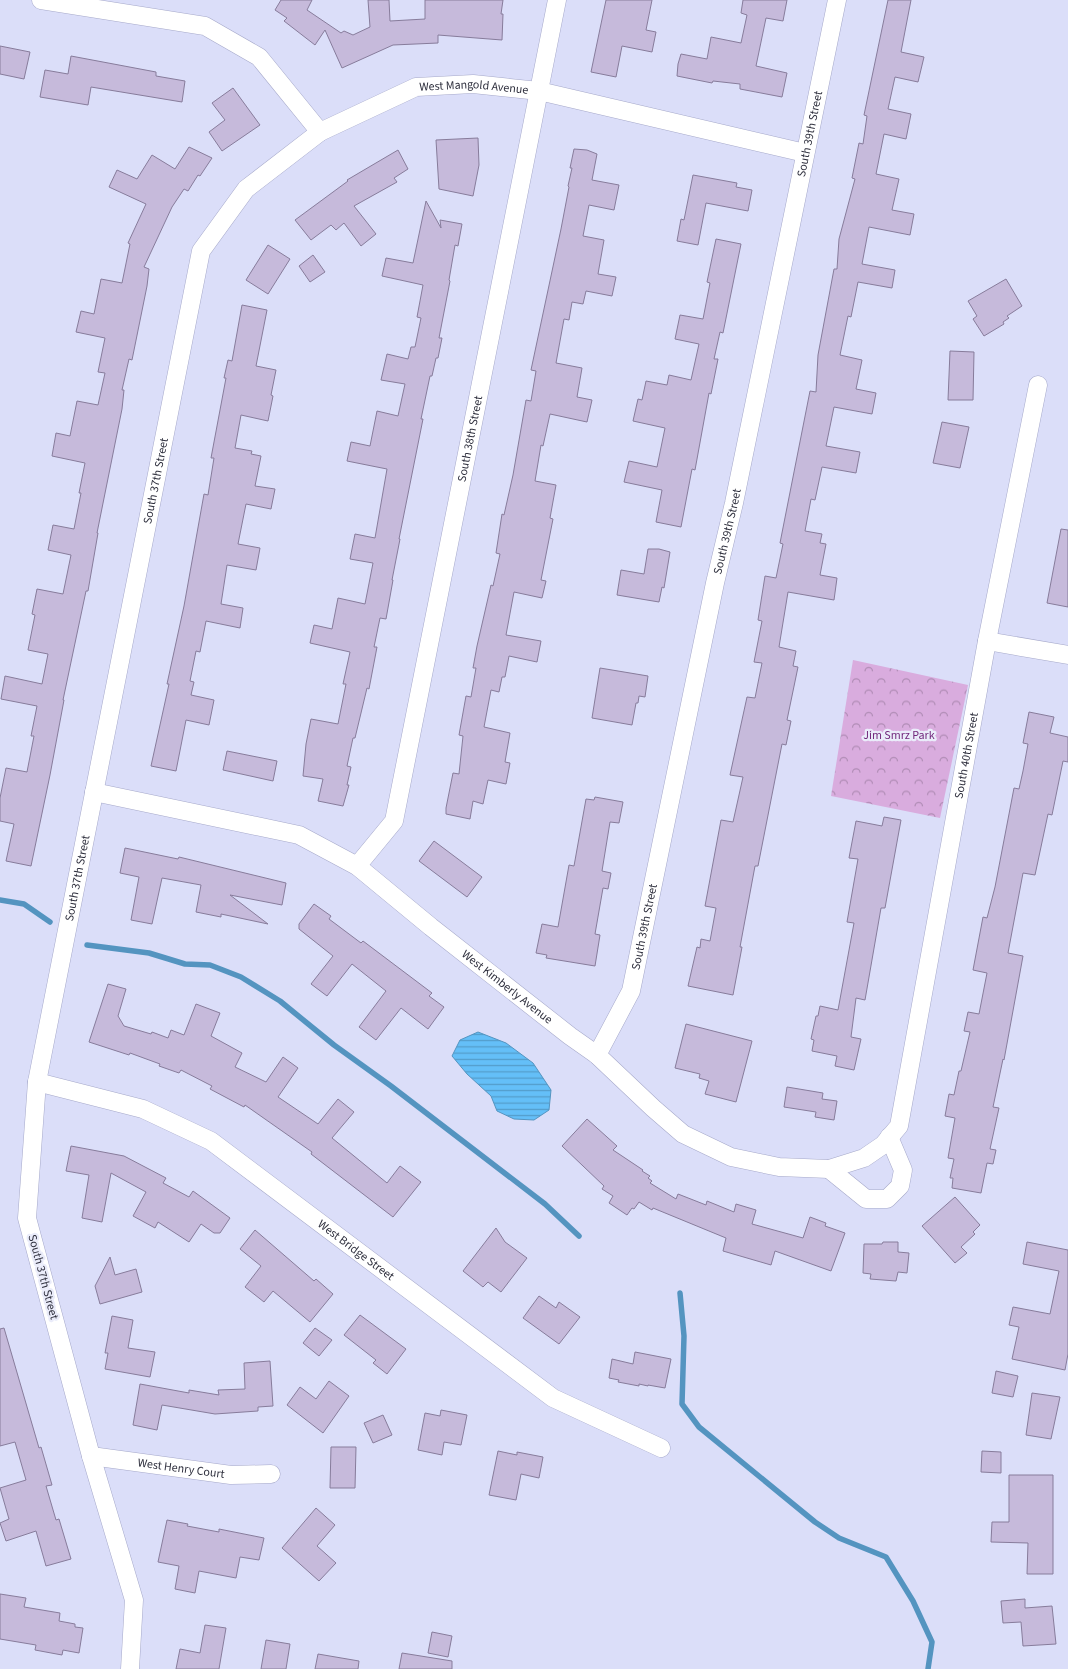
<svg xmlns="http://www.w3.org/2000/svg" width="1068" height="1669" font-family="'Source Sans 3',sans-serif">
	<defs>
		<pattern id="park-crowns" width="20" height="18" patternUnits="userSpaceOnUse" patternTransform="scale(1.25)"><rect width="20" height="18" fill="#d9acde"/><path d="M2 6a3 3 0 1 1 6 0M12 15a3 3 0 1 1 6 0" fill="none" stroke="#b08cb5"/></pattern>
		<pattern id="water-rules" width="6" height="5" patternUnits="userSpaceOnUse" patternTransform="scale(1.25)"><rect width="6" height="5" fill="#64bff8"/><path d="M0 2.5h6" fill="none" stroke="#539cca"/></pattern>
	</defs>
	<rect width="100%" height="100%" fill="#dbdef9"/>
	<path fill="url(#park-crowns)" d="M853,660l115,25 -28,133 -109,-22z"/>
	<path fill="url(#water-rules)" stroke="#5494c0" d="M478,1032l28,11 27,20 18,27 -2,20 -15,10 -20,-1 -17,-8 -6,-15 -24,-22 -15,-18 8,-16z"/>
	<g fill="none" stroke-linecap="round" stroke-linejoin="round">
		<path stroke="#5494c0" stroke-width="5.5" d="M0,900l24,4 26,18
			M87,945l62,8 36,11 25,1 31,12 39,24 54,44 57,41 154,118 34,32
			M680,1293l4,43 -2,68 17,23 116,95 24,16 47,19 27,44 19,41 -4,27"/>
	</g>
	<path fill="#c6badb" stroke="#877c9b" d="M281,0h31l-5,10 34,23 3,-2 9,4 17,-8 -2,-27h21l1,21 35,-2v-19h78l-2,14h2l-1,26 -64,-5v8l-45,2 -51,23 -17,-38 -10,15 -31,-24 3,-3 -12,-8z
		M606,0h46l-6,30 10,2 -4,20 -30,-6 -6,31 -25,-5z
		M743,0h44l-4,21 -17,-3 -10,48 31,7 -5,24 -42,-8v-5l-27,-3 -1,2 -35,-7 1,-12 3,-10 26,5 4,-22 30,6 6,-28 -6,-2z
		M888,0h23l-10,52 23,5 -6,25 -23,-5 -7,32 23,5 -5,25 -22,-5 -8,40 23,5 -7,31 22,4 -4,21 -41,-8 -7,37 33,6 -3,18 -34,-6 -7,35 -3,-1 -8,39 22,5 -6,29 20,4 -4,21 -38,-7 -8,39 34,6 -4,21 -34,-6 -7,33 -4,-1 -6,32 17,3 -2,9 6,1 -6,31 17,3 -3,22 -46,-8 -9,55 17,4 -3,15 5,1 -11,53 4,1 -5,24 -4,-1 -24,122h-3l-15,81h2l-9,48 -45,-9 9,-39 3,1 1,-9 9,2 6,-33 -11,-2 16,-86 12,2 10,-45 -13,-2 17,-78 8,1 7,-35 -8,-1 8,-41 -4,-1 7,-44 11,2 7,-34 -3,-1 30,-152 6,1 2,-37 16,-86h3l2,-30 16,-60 -3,-1 7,-35 4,1 4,-28 -3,-1z
		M0,46l30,6 -6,27 -24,-5z
		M71,56l85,16v4l29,5 -3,21 -91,-15 -3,18 -48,-8 5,-27 23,4z
		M233,88l27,37 -38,26 -13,-19 16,-12 -13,-17z
		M478,138l1,27 -6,31 -34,-7 -3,-49z
		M189,147l23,11 -12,18 -2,-1 -10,16 -4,-2 -12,18 -28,60 5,2 -2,17 -15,74 -3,-1 -7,31h2l-2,19 -25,124h1l-10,58h-2l-23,109h1l-14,75 -19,91 -25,-5 8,-37 -14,-3v-23l6,-30 21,4 7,-36h-3l6,-30 -36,-7 4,-23 37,8 6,-30 -20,-4 7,-35 -3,-1 5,-25 26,5 8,-39 -23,-5 5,-25 21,4 7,-36h-2l6,-30 -33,-7 4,-23 14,3 7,-35 21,4 7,-32 -7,-1 7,-34 -29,-6 5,-21 13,3 7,-35 21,4 8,-39 -2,-1 18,-39 -37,-17 8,-17 20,9 15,-24 23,14z
		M574,149l13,1 10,4 -5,26 27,5 -5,25 -25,-5 -6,31 21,4 -6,34 18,3 -4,19 -26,-5 -3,13 -11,-2 -3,18 -5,-1 -8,44 26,5 -5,29 15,3 -5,22 -37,-8 -7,32 -2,-1 -6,36 21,4 -6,33 3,1 -12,61 5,1 -4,17 -28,-6 -8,43 35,6 -4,21 -28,-6 -4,21h-3l-3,15 -8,-2 -7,37 26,6 -5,29 5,1 -4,21 -18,-4 -5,24 -10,-3 -3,18 -24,-5v-6l7,-35 6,1 4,-38 -4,-1 7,-39 5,1 5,-29h-3l4,-22 14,-61 2,1 7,-32 -4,-1 6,-39 2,1 9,-40 13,-75 5,1 5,-30 -5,-1 30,-141 8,-42 -1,-1 4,-18h-2z
		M398,150l10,19 -14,9 3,4 -43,24 22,28 -15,12 -17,-23 -8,7 -5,-5 -20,15 -16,-20 53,-39 -1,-1z
		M693,175l44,8 -1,4 16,3 -4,21 -42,-8 -8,42 -21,-4 4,-22 3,1z
		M426,201l15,27 -1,-8 22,4 -4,22 -3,-1 -6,35 1,1 -11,57h3l-4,20h-2l-4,18h-2l-9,43h2l-24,120h1l-8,41h1l-7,39 -6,-1 -6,29h3l-8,42 -2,-1 -12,50h-2l-6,28 4,1 -4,18h2l-6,21 -25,-5 5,-22 -20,-3 3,-32 5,-25 27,5 8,-40h-3l7,-32 -40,-9 4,-18 18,4 6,-31 27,6 8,-41 -23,-4 5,-25 20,4 12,-69 -40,-8 4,-19 19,4 7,-35 21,5 7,-32 -24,-4 6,-26 21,5 3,-12h4l6,-29 -4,-1 6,-32 -41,-9 4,-18 27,5z
		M716,239l25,5 -18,89 -3,-1 -6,27h4l-7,35 -2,-1 -14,77 -3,-1 -11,58 -25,-5 6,-32 -38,-8 5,-21 28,6 8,-39 -32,-7 5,-22 4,1 4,-19 21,4 2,-10 22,5 8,-36 -24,-5 5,-24 23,4 7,-36 -3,-1z
		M268,245l22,14 -22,35 -22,-14z
		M313,255l12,17 -15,10 -11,-16z
		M1006,279l16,27 -15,10 2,2 -6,4 1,2 -20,12 -11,-17 4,-3 -9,-15z
		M242,305l25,5 -11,56 20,4 -5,25 2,1 -5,25 -27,-6 -6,33 17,3 -1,3 10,2 -6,30 20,3 -4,20 -25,-5 -8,40 22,4 -4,22 -29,-5 -6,39 22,4 -3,20 -34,-7 -6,31 -4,-1 -6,30 4,1 -3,13 23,5 -5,25 -23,-5 -10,51 -25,-5 18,-82h-2l17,-78 20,-112 4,1 6,-37h-3l15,-80h-2l4,-18 4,1z
		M950,351l24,1 -1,48h-25z
		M942,422l27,5 -9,41 -27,-5z
		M1061,529l7,1v77l-21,-4z
		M648,549h11l11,3 -6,36 -2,-1 -3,15 -42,-7 4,-25 23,4z
		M600,668l48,8 -3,21 -6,-1 -1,7h-2l-4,22 -40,-7z
		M1029,712l25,5 -4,16 18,4v25l-5,-1 -11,54 -4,-1 -13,61 -12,-2 -15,80 15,3 -19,104 -1,-1 -10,48 6,1 -9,41 6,1 -3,14 -6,-1 -6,30 -29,-5 1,-10h-3l4,-19 -6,-1 7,-40 -10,-2 4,-22 5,1 5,-24h2l9,-39 -6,-1 4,-19 11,2 8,-41 -14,-3 10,-53 4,1 8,-31 19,-99 5,1 4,-18 5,-27 -5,-1z
		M227,751l50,10 -4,20 -50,-11z
		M595,797l28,5 -4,21 -9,-1 -8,49 9,2 -3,16 -5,-1 -8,46 5,1 -5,31 -49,-8 1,-3 -11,-2 6,-29 16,3 11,-62 5,1 12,-67 8,1z
		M884,817l17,3 -16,88h-4l-16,92 -9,-2 -5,39 10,2 -7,31 -19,-4 2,-10 -25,-5 2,-11 -3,-1 5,-23h2l2,-10 18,4 16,-87 -7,-1 11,-63 -9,-1 7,-37 26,5z
		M434,841l48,36 -15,20 -48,-36z
		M125,848l53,11 1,-2 107,26 -4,22 -52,-10 38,29 -47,-10v3l-25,-5 5,-27 -39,-7 -10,46 -21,-4 8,-43 -19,-4z
		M314,904l17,12 -2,3 32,24 2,-2 69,52 -3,3 15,11 -16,22 -27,-21 -25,32 -17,-13 27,-36 -34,-27 -25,32 -16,-12 22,-28 -34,-27v-5z
		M108,984l18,5 -8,27 6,10 27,8 1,-2 16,6 3,-8 13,5 12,-31 24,9 -9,23 31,17 -7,14 31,15 17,-25 15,11 -20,29 40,27 20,-25 16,13 -22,26 55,45 13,-17 21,16 -28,35 -82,-63 1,-2 -67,-47 -1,2 -34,-18 2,-3 -31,-16 -2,3 -20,-7 1,-2 -30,-11 -1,2 -40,-13z
		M686,1024l66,17 -16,61 -31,-8 4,-13 -10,-3 1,-4 -25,-6z
		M787,1087l36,6 -1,6 15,2 -3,19 -19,-3 1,-5 -32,-5z
		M587,1119l30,27 -4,4 30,20 -1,1 8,5 -2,2 4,3 -2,2 26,16 2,-5 28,11 1,-4 27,11 2,-8 20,6 -4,14 51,14 7,-21 16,6 -1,3 20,7 -14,38 -56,-20 -4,14 -48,-14 3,-13 -73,-30 -1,2 -13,-8 -5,7 -2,-1 -5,7 -18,-12 4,-7 -11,-7 2,-3 -42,-40z
		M71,1146l53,10 42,22 -3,5 26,14 4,-6 37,27 -10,15h-6l-13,-9 -12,18 -31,-20 -3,6 -22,-12 13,-24 -35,-19 -9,49 -20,-4 7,-43 -23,-4z
		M955,1197l25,28 -7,7 2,2 -14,13 6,6 -12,10 -33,-37z
		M496,1228l9,14 22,16 -26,34 -13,-10 -5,5 -20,-16z
		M255,1230l59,51 2,-2 17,15 -23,28 -37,-31 -9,11 -19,-15 16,-21 -21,-17z
		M883,1242h15v10l11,1 -2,20 -9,-1 -2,9 -26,-2 1,-5 -8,-1 1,-29h18z
		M1027,1242l41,8v104l-3,16 -53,-11 7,-32 -10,-2 4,-18 37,7 9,-43 -36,-7z
		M110,1257l5,18 21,-6 6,23 -42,12 -5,-18z
		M539,1296l17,12 3,-6 21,15 -21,27 -36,-26z
		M360,1315l46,34 -19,25 -14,-11 3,-3 -32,-25z
		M112,1316l21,4 -5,28 27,4 -5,25 -45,-8 3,-16h-3z
		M4,1328l35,120 2,-1 11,38 -6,1 10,34 3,-1 12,40 -25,7 -10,-35 -30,10 -6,-18 9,-4 -9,-31 26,-8 -11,-38 -15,4v-117z
		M315,1328l17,12 -13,16 -16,-13z
		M635,1352l36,7 -6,29 -17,-3v1l-9,-2v2l-21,-4 1,-2 -10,-2 3,-19 21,5z
		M270,1361l3,45 -15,1v4l-43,3 -53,-9 -5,25 -24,-5 7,-41 49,9v-3l30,5 -1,-5 27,-1 -1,-26z
		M996,1371l22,5 -5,21 -21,-4z
		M329,1381l20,15 -26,37 -36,-28 13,-18 16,12z
		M1032,1393l28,4 -9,42 -25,-4z
		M441,1410l26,5 -6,30 -17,-3 -2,13 -24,-5 7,-37 15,3z
		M383,1415l9,20 -19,8 -9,-20z
		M331,1447h25l-1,41h-25z
		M498,1451l19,4v-3l26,5 -4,21 -18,-4 -5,26 -27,-5z
		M982,1451l19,1v21l-20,-1z
		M1009,1475h44v99h-26l1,-31 -37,-1 1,-20h17z
		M316,1508l19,17 -18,21 19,17 -17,18 -37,-33z
		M167,1520l21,4 -1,2 32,6v-3l45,9 -5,22 -19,-3 -4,21 -37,-7 -4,22 -20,-4 4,-23 -21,-4z
		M0,1594l26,4 -2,9 36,6 -1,8 16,3v3l8,1 -4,25 -16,-3 -1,5 -27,-5 1,-5 -36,-6z
		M1025,1599v9l27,-2 4,38 -33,2 -2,-24 -18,1 -2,-22z
		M205,1625l21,3 -7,41h-43l4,-20 20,4z
		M432,1632l20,4 -4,21 -20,-4z
		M266,1640l24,4 -4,25h-25z
		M402,1653l50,8v8h-53z
		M318,1654l41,7 -1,8h-43z"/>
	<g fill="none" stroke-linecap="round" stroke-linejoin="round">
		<defs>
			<g id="street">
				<path id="s1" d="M41,0l164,26 54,31 61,75 96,-45 57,-3 66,7 266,62"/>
				<path d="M987,641l81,14"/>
				<path id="s2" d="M94,792l205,43 58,31 74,61 139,109 27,19 56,53 30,26 48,23 48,10 50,2 35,-11 19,-13 16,-19 88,-485 51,-256"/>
				<path id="s3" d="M357,866l37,-45 163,-821"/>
				<path id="s4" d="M597,1055l34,-64 84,-408 19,-80 103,-503"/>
				<path id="s5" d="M37,1082l106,27 68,32 342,257 108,50"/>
				<path d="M829,1169l37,30h21l13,-13 3,-16 -14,-33"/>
				<path id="s6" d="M91,1456l140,19 40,-1"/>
				<path id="s7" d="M130,1669l4,-69 -43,-144 -64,-238 10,-136 164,-831 45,-62 74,-57"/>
			</g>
		</defs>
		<use href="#street" stroke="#a6a9ca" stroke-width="19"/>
		<use href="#street" stroke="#fff" stroke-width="18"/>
	</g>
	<g text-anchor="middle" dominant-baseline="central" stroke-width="4.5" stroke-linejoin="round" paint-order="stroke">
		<g font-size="12" fill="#2f303e" stroke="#eaecfa">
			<text stroke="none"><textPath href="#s1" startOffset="489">West Mangold Avenue</textPath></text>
			<text stroke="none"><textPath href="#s4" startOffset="948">South 39th Street</textPath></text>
			<text stroke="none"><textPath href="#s3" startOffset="448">South 38th Street</textPath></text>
			<text stroke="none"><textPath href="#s7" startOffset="1215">South 37th Street</textPath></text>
			<text stroke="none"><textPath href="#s4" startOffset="542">South 39th Street</textPath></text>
			<text stroke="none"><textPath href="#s2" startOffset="1311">South 40th Street</textPath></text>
			<text stroke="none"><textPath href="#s7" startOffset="810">South 37th Street</textPath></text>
			<text stroke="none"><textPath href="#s4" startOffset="138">South 39th Street</textPath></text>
			<text stroke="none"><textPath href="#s2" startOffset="468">West Kimberly Avenue</textPath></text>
			<text stroke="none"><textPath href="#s5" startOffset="366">West Bridge Street</textPath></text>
			<text transform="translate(43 1277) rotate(75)">South 37th Street</text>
			<text stroke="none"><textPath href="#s6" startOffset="91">West Henry Court</textPath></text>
		</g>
		<g font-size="12" fill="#72287c" stroke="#eaecfa">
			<text x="899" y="735">Jim Smrz Park</text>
		</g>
	</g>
</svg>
